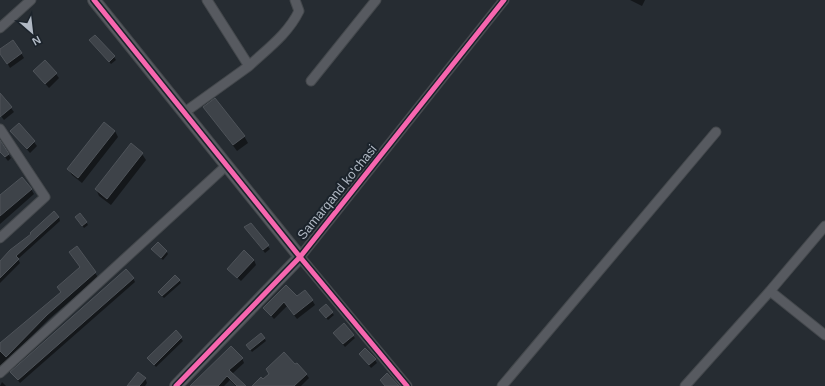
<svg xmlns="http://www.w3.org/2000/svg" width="825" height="386" font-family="Arial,sans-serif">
	<rect width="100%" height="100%" fill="#262c32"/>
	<path fill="#0007" d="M630,0h15l-3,6z
		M95,37l19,20 2,3 -5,4 -19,-21z
		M0,50l21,3 3,5 -14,10z
		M34,71l22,3 3,4 -10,10z
		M0,94l14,18 -10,8 -4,-5z
		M204,107l40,29 4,7 -11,8z
		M115,131l3,6 -36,46 -10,-8 -4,-6z
		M14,135l20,7 3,4 -7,7z
		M0,142l11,16 -3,3 -8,-10z
		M131,145l11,9 4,6 -35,45 -12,-9 -3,-7z
		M31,189l3,5 -34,30v-27z
		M59,217l1,4 -42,38 2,4 -20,20v-21z
		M78,220l8,2 2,3 -4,3z
		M250,224l20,25 -5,4 -18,-23z
		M152,249l14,2 2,3 -5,6z
		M254,260l2,5 -15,16 -13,-12z
		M95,273l3,4 -49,42 -49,49v-23l62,-52 -4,-6z
		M133,278l2,4 -115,101 -6,-7 -2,-4z
		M179,280l2,3 -17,15 -3,-3z
		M297,298l15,2 3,5 -18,14 -10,-13 -13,13 -10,-11z
		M322,313h10l2,2 -6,5z
		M176,332l7,9 -27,26 -8,-9z
		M261,334l5,7 -14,11 -3,-4z
		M336,336h17l2,2 -10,9z
		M360,354l15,6 2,3 -6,5z
		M242,358l2,5 -12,11 12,12h-8l-6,-6 -6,6h-32z
		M295,366l11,8 3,4 -8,8h-47l16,-11z
		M145,378l2,5 -2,3h-17z
		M2,382l4,4h-6z"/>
	<path fill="#3e4349" stroke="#4e5359" d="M95,35l20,21 -6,6 -20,-22z
		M13,40l9,13 -15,11 -7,-10v-5z
		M45,60l12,13 -12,11 -12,-13z
		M0,93l12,14 -12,10z
		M215,98l30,38 -12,9 -30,-38z
		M104,122l11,9 -37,47 -11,-9z
		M19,123l16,18 -8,8 -17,-18z
		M0,140l9,14 -4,3 -5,-5z
		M131,143l12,10 -36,46 -12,-10z
		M22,177l10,12 -32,27v-21z
		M54,211l5,6 -43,39 3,3 -19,19v-17l10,-11 21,-16 -1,-1z
		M80,213l7,9 -5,4 -7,-9z
		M251,223l18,22 -6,5 -19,-23z
		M158,242l9,9 -6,7 -10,-9z
		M77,246l19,26 -49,43 -41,42 -6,-6v-8l61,-51 -4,-5 23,-20 -11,-15z
		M244,250l10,10 -17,18 -10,-9z
		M126,269l8,9 -116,102 -8,-8z
		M175,275l5,5 -18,16 -4,-4z
		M286,285l11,11 8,-6 8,10 -19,15 -10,-13 -13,14 -8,-8z
		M326,304l7,8 -7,6 -7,-8z
		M344,323l10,12 -11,9 -10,-11z
		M176,330l6,7 -28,28 -7,-7z
		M261,333l4,5 -15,12 -4,-5z
		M231,346l12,12 -14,12 17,16h-9l-10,-10 -9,10h-28z
		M365,348l11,11 -7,6 -10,-11z
		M284,352l11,12 2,-1 10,11 -13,12h-42l9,-9 2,2 6,-5 -3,-5z
		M138,372l8,6 -7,8h-12z
		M387,373l12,13h-14l-5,-6z"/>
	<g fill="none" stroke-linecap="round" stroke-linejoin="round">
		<defs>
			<path id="minor" d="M207,0l42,66c18,-17 39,-32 50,-55l-4,-11
				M0,28l31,-28
				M311,81l65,-81
				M185,112l64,-46
				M0,129l45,68 -45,41
				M770,291l55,44
				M0,373l226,-207
				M407,386l-107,-129 204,-257
				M502,386l214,-254
				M685,386l85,-95 55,-65"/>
			<path id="tertiary" d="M94,0l206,257 -124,129"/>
		</defs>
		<use href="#minor" stroke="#44484c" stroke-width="11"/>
		<use href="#tertiary" stroke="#44484c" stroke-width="14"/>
		<use href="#minor" stroke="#575a60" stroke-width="9"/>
		<use href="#tertiary" stroke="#575a60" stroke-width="12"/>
		<defs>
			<path id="cycleway" d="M94,0l206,257 107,129
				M176,386l124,-129 204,-257"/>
		</defs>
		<use href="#cycleway" stroke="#1b232b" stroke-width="8"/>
		<use href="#cycleway" stroke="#f766af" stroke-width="5"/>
	</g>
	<g text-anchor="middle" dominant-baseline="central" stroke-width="4" stroke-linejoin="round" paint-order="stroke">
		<g font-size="13" fill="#b0b8c3" stroke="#1b232b">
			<text transform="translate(337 192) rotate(-51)">Samarqand ko'chasi</text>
		</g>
	</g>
	<g transform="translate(32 32) rotate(152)" stroke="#1b232b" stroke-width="3" paint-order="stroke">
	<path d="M0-3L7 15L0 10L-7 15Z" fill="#b0b8c3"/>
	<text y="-6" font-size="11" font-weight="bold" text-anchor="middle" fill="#b0b8c3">N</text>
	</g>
</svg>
